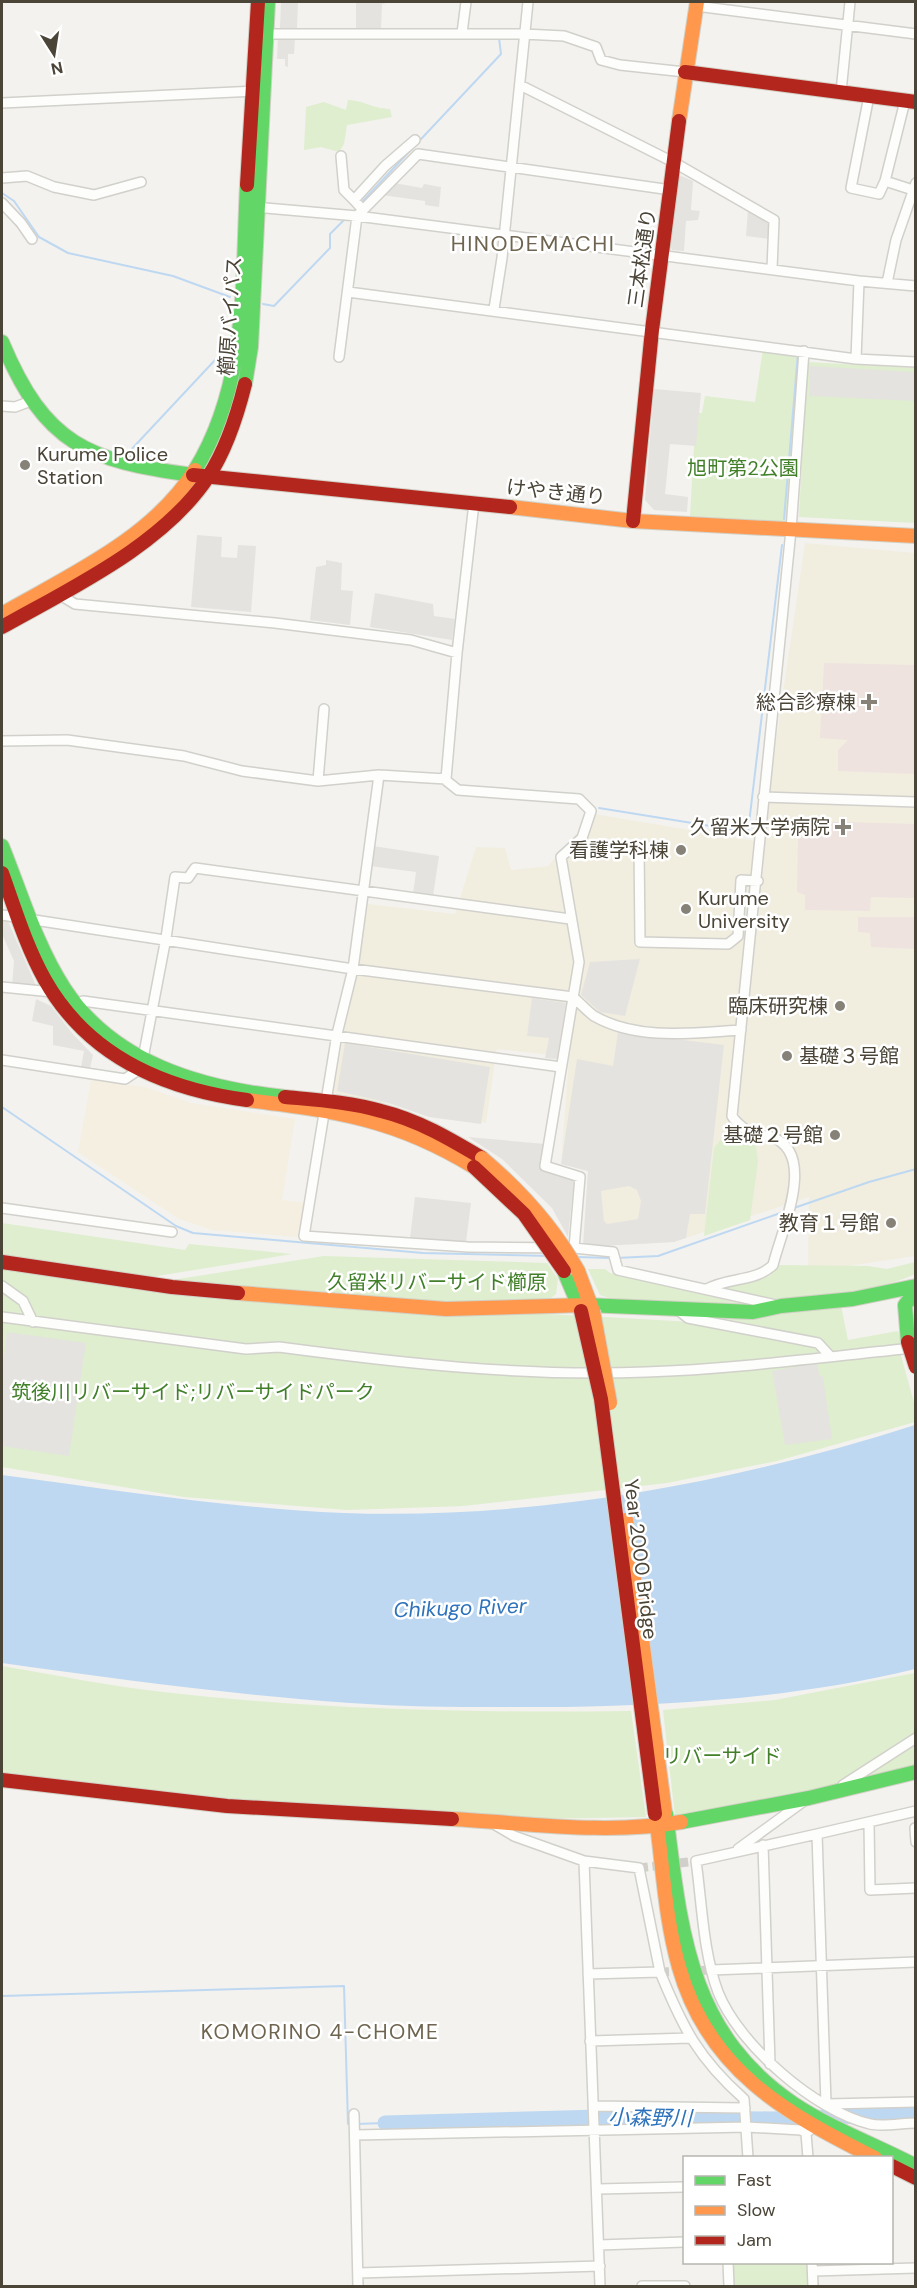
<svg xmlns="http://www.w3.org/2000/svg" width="917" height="2288" font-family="'DM Sans','Noto Sans JP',sans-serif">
	<rect width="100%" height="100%" fill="#f3f2ee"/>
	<path fill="#f5efe1" d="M91,1080l54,7 46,16 104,16 -13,81 23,3 -8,34 -85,-7 -33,-11 -101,-67z"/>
	<path fill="#f1eee0" d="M805,543l110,10v703l-107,16 1,-75 -135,45 -91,5 5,-76 -27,-7 8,-107 -72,-8 -11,74 -153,-30 35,-189 87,10 21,-67 29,1 6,22 37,-4 46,-52 167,28z"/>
	<path fill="#eee3df" d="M824,663l91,2v109l-77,-3v-21l10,-10 -28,-2z
		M807,821l108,3v74l-44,-1 -1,14 -65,-1v-15l-8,-3 1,-54 8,-1z
		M858,917h57v32l-44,-2 -1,-14 -12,-1z"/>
	<path fill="#deeece" d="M348,100c18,1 22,8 42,9l2,8 -45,8 -3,19 -5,8 -18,-5 -17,3 2,-43 18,-5 22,8z
		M763,349l38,5 -15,169 -96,-7 6,-103h6l3,-17 50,6z
		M807,362l108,6v155l-116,-6z
		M721,1139l30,2 5,5 2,16 -8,58 -46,16 10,-88z
		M2,1223l183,27 4,-6 103,10 -147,24 172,23 376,21 122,23 9,9 76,-2 15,54v16l-138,39 -110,22 -204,23 -116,4 -163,-13 -182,-30z
		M324,1256l223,7 11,16 -2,15 -11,9 -100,1 -137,-7 -142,-16z
		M915,1262v12c-13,7 -26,7 -38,17l-93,12 -62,-15 48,-12 8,-11 90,1 19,3z
		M588,1269h17l5,4 142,33 -128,-3 -24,-8z
		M841,1306l7,34 50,-9 4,14 -67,8 -14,-14 -104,-22z
		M2,1666c53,9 107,20 161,26 156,18 312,21 468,19l15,106 -121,2 -255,-12 -268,-31z
		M915,1673v95l-90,23 -150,25 -12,-106 112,-10z
		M728,2263h84l1,23h-84z"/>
	<path fill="#e5e3df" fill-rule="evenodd" d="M281,2h17l-1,26h-17z
		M356,2h35l-9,2 -1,25 -25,-1z
		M278,37l17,1 -1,16h-6v13l-3,-1v-7h-8z
		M679,175l14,6 -2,29 9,1 -2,9 -12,1 -2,30 -12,-1 -2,-6z
		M394,183l28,5 2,-4 17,3 -2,20 -14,-2v-4l-43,-6z
		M748,210l22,15 -1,14 -23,-3z
		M810,366l105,6v29l-106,-5z
		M654,389l47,4 -5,53 -26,-2 -5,50 23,3 -1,15 -33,-2 -9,-10z
		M197,535l25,2 -1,20 16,1 1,-13 18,1 -5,66 -60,-5z
		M326,560l16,3 -1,27 12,1 -3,34 -40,-5 6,-53 10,-2z
		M375,593l58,11 1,12 21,3 -3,21 -82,-13z
		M373,846l66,10 -6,40 -20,-2 3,-22 -46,-6z
		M2,920l6,1 29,67 -25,-2 2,-25 -12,-27z
		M640,959l-15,57 -25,-4 -19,-17 9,-33z
		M532,998l34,5 -9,56 -12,-1 4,-20 -22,-2z
		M36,999l15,7 21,27 21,22 -3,13 -9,-1 3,-16 -31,-6v-19l-21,-5z
		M618,1032l106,13 -19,169h-15l-4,24 -12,4 -91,5 5,-76 -27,-7 16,-105 36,7zM629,1186l8,4 4,11 -3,18 -31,5 -3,-3 -3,-30z
		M345,1043l145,24 -9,57 -52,-7 -40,-14 -52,-12z
		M468,1137l77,7 -1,26 30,10 -6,57 -16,-29 -50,-49z
		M415,1197l56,6 -5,39 -56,-4z
		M7,1332l79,11 -17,113 -67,-10v-74z
		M817,1363l3,14 3,-1 9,63 -47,6 -13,-74z"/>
	<path fill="#bed8f2" d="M915,1425v244c-115,28 -234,36 -352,38 -71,0 -142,1 -213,-4 -117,-8 -232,-24 -348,-40v-188c113,15 227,33 342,38 192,7 389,-30 571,-88z"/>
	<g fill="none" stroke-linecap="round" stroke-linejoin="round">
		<path stroke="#bed8f2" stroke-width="2" d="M2,193l12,8 25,36 29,16 105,23 57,21
			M360,204l141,-150 -2,-16
			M263,304l11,2 56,-58v-14l15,-15
			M128,453l88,-94
			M784,519l14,-166
			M599,808l149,24 34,-287
			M2,1107l174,119 17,7 230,20 127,3
			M794,1208l75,-26 47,-13
			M577,1257l33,1
			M616,1258l42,-2 128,-45
			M2,1996l342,-10 4,138h3
			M356,2124l29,-1"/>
		<path stroke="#bed8f2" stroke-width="15" d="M385,2123l215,-6 173,2 143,-5"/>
		<path stroke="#d1cfca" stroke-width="9" stroke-dasharray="9 4.5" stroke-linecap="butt" d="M639,1868l57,-7
			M660,1972l51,-2"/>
		<defs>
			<path id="street" d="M696,6l220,28
				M462,33l4,-31
				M263,34h261l40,2 32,11 5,13 19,5 65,7
				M520,85l155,78 99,57 -2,49
				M841,92l9,-90
				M869,96l-18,92 28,6 6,-13
				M905,101l-20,80 28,9
				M2,103l255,-12
				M341,156l3,34 10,10
				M2,178l25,-2 27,11 40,8 47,-13
				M2,203l19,20 11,16
				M254,207l103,9 502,65 57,5
				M363,210l-9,-10 31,-34 30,-26
				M887,283l9,-43 20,-57
				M348,292l508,67 60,3
				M494,309l8,-51 26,-256
				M339,357l18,-141 61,-62 253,36
				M856,359l3,-78
				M2,406l13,1 16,-6
				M55,592l20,12 200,19 136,17 46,13
				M2,741l65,-1 117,16 58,15 76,10 61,-6 67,4 11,-126 17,-150
				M379,775l-26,194 -16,65 -33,202 164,11 106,1 6,-71 -35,-11 34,-204 -18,-105 21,-19 9,-27 -12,-12 -121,-9 -15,-12
				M318,781l6,-72
				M763,797l153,5
				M639,845l1,97 88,2 10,-8 3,-56 17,1
				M2,915l351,54 220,28c7,6 14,14 21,19 44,25 99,17 147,14
				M2,987l50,5
				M76,1004l7,-3 478,66
				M2,1060l123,19 12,-8 7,-18 22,-115 9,-61 13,1 7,-10 375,51
				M2,1208l170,24
				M574,1248l39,4 5,18 158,35
				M2,1286l21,15 10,21
				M707,1289c21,-12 49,-7 66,-24 8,-34 45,-111 -1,-128 -4,-2 -10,0 -14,-1 -8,-2 -22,-13 -26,-20l59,-586 13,-179
				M678,1310l10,8 130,25 12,13
				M2,1317l244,32 33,-2c121,16 245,30 367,25 89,-3 178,-15 267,-24
				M843,1785l73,-47
				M492,1823l22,13 70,25 16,425
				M869,1823l1,67 46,-2
				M915,1828l1,14
				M817,1834l-121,27c6,43 7,91 22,131 21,53 97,119 152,132 13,3 32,-1 46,-1
				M763,1845l7,219
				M738,1849l66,-48
				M584,1861l55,7 21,104 -72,2
				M711,1970l205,-8
				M660,1972c23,56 38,86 84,127l4,59
				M590,2041l100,-3
				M826,2104l-9,-270 99,-23
				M828,2104l88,-2
				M593,2106l152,2
				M354,2114l4,172
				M355,2135l392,-8 54,3 5,3
				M808,2158l-2,-25 3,-2
				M598,2189l86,-2
				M599,2245l85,-3
				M728,2262l1,24
				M812,2262l1,24
				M813,2271l103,-3
				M358,2273l242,-7
				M642,2286h43"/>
			<path id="fast" d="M2,342c43,103 86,119 191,133
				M245,384l6,-37 17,-345
				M195,470c53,-86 47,-187 52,-285
				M2,846c19,47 34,99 62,142 49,75 136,100 221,109
				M564,1271l17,40
				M586,1305l167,7 28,-6 72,-7 63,-13
				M908,1342l-3,-37 11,-14
				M666,1814c15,117 22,218 128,290 38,25 82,41 122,62
				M681,1822l128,-24 107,-26"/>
			<path id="slow" d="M679,121l18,-119
				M510,507l123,14 283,15
				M2,614c66,-38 151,-76 193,-144
				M247,1100c89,11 149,19 227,67
				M578,1271l15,40
				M238,1293l208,16 140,-4
				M656,1817c7,50 9,101 23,150 29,103 106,146 196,191
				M452,1819c75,4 155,16 229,3"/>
			<path id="jam" d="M685,72l231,30
				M247,185l11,-183
				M193,475l317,32
				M633,521l19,-191 27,-209
				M2,627c69,-39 161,-82 206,-150 18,-27 29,-61 37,-93
				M2,873c13,36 24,73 43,107 43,76 119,109 202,120
				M285,1097c32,3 65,5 96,14 37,9 69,28 101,47
				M2,1262l170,25 66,6
				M2,1780l225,26 225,13
				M892,2166l24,12"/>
		</defs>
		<use href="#street" stroke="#d1d0cb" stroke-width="12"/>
		<use href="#fast" stroke="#d2d0c5" stroke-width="16"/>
		<use href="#slow" stroke="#d2d0c5" stroke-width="16"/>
		<use href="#jam" stroke="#d2d0c5" stroke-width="16"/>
		<use href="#street" stroke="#fdfdfc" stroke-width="9"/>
		<use href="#fast" stroke="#63d668" stroke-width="14"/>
		<use href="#slow" stroke="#ff974d" stroke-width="14"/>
		<use href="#jam" stroke="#b3261e" stroke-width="14"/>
		<defs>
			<path id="slow-bridge" d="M482,1158c39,33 71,68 96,113
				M593,1311l17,92
				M626,1520l39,292"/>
			<path id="jam-bridge" d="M474,1167l50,47 40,57
				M581,1311l20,88 54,415
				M908,1342l8,25"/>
		</defs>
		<use href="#slow-bridge" stroke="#d2d0c5" stroke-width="16" stroke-linecap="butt"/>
		<use href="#jam-bridge" stroke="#d2d0c5" stroke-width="16" stroke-linecap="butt"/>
		<use href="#slow-bridge" stroke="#ff974d" stroke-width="14"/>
		<use href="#jam-bridge" stroke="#b3261e" stroke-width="14"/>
	</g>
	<g fill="#868278" stroke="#fff" stroke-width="2">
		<circle cx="25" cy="465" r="6"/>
		<path d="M866 693h6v6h6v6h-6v6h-6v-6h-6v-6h6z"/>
		<path d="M840 818h6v6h6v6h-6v6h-6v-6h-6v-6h6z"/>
		<circle cx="681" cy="850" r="6"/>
		<circle cx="686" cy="909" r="6"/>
		<circle cx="840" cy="1006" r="6"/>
		<circle cx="787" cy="1056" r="6"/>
		<circle cx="835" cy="1135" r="6"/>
		<circle cx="891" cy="1223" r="6"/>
	</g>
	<g text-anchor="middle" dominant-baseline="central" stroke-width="5" stroke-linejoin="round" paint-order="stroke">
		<g font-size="20" fill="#4b4538" stroke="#fff">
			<text transform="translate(642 258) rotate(-82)">三本松通り</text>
			<text transform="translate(230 316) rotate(-86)">櫛原バイパス</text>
			<text transform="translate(556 492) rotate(6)">けやき通り</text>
			<text transform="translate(641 1559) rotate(83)">Year 2000 Bridge</text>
		</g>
		<g font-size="20" fill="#4b4538" stroke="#fff" text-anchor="end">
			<text x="37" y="454" text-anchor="start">Kurume Police<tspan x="37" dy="23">Station</tspan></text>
			<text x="856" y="702">総合診療棟</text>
			<text x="830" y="827">久留米大学病院</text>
			<text x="669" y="850">看護学科棟</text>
			<text x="698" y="898" text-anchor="start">Kurume<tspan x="698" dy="23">University</tspan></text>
			<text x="828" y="1006">臨床研究棟</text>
			<text x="799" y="1056" text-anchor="start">基礎３号館</text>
			<text x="823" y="1135">基礎２号館</text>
			<text x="879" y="1223">教育１号館</text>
		</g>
		<g font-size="20" fill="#417f29" stroke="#fff">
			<text x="743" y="468">旭町第2公園</text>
			<text x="437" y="1282">久留米リバーサイド櫛原</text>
			<text x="193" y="1392">筑後川リバーサイド;リバーサイドパーク</text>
			<text x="722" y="1756">リバーサイド</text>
		</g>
		<g font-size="21" font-style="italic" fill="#2d72bb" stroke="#fff">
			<text transform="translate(460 1608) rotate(-2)">Chikugo River</text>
			<text transform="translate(650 2118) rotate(1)">小森野川</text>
		</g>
		<g font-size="21" letter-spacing="1.5" fill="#6e644f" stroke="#fff">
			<text x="320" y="2032">KOMORINO 4-CHOME</text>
		</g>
		<g font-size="22" letter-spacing="1.5" fill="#6e644f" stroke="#fff">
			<text x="533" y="243">HINODEMACHI</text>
		</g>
	</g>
	<rect width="917" height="2288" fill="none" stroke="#4b4538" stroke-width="6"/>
	<rect x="683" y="2156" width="210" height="108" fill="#ffffff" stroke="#b7b5af" stroke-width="1.5"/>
	<rect x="695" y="2176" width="30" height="9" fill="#63d668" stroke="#b7b5af" stroke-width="1.5"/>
	<text x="737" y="2186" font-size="18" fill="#4b4538">Fast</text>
	<rect x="695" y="2206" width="30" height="9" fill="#ff974d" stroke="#b7b5af" stroke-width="1.5"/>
	<text x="737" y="2216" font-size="18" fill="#4b4538">Slow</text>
	<rect x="695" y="2236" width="30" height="9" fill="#b3261e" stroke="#b7b5af" stroke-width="1.5"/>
	<text x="737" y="2246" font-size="18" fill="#4b4538">Jam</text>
	<g transform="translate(54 54) rotate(168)" stroke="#ffffff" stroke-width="4.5" paint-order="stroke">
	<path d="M0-4.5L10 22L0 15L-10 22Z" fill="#4b4538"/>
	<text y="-9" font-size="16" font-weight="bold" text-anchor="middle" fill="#4b4538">N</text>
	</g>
</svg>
